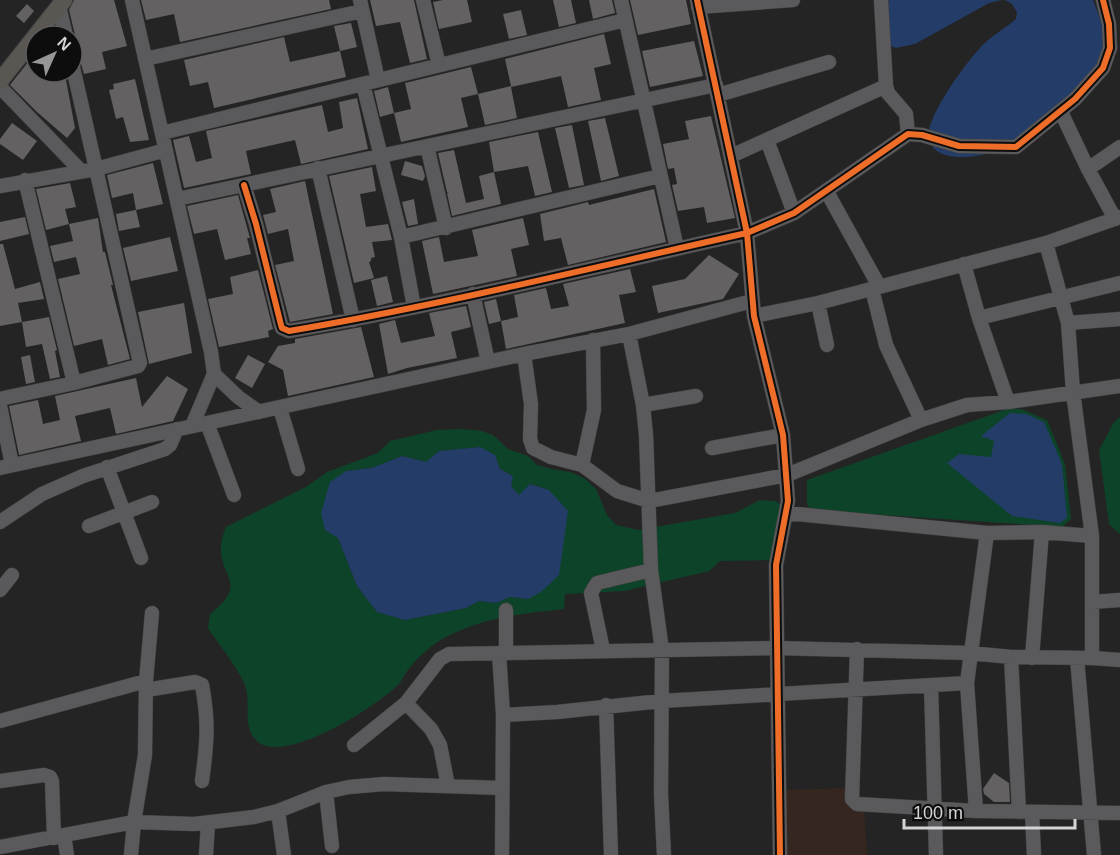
<svg xmlns="http://www.w3.org/2000/svg" width="1120" height="855" font-family="Arial,sans-serif">
	<rect width="100%" height="100%" fill="#252425"/>
	<path fill="#35271f" d="M849,788l15,21 3,46h-81l-1,-65z"/>
	<path fill="#0d4429" fill-rule="evenodd" d="M1007,409h14l26,11 18,44 6,55 -9,8 -251,-17 -4,-6v-24z
		M1120,417v117l-11,-10 -10,-74 15,-28z
		M462,429l20,2 11,4 15,14 20,7 9,9 14,4 19,3 14,6 12,11 11,26 9,10 22,5 97,-17 25,-13 15,1 10,6 -13,53 -52,1 -11,10 -85,20 -59,3 -1,15c-44,5 -78,8 -118,28 -14,7 -29,21 -38,33 -4,4 -6,11 -10,15 -21,21 -114,81 -141,56 -16,-15 -5,-37 -12,-56 -9,-20 -25,-39 -37,-57l2,-14c40,-32 9,-35 11,-68 0,-6 3,-13 5,-19l80,-40 21,-15 51,-19 12,-12 47,-11zM480,447l14,8 6,14 12,6 -1,11 8,10 12,-12 18,6 -21,109 -18,-2 -14,6 -17,-2 -13,7 -61,12 -28,-8 -20,-26 -19,-48 8,-67 26,-3 30,-12 24,6 13,-11z"/>
	<path fill="#233d68" d="M886,0h116l-13,3 -74,41 -19,4 -5,-2 -3,-10z
		M1005,0h88c5,14 13,29 11,44 -3,24 -21,40 -38,55 -18,16 -36,34 -57,47 -18,10 -75,22 -80,-8 -4,-21 42,-83 58,-97 9,-8 20,-14 29,-22l1,-7 -5,-8z
		M1010,413l16,1 18,8 18,42 5,54 -7,5 -48,-7 -65,-53 12,-9 32,3 3,-16 -13,-5z
		M480,447l15,8 5,14 13,7 -2,10 8,9 11,-11 19,6 19,21 -9,64 -18,17 -13,7 -18,-2 -14,6 -17,-2 -13,7 -61,12 -28,-8 -20,-26 -19,-48 -13,-8 -4,-17 9,-31 16,-11 26,-3 30,-12 24,6 13,-11z"/>
	<path fill="#636161" d="M74,0h40l13,46 -25,6 4,17 -22,5 -5,-17 -6,-3 -1,-11 3,-8 -6,-25z
		M141,0h188l2,9 -151,33 -6,-28 -28,6z
		M370,0h44l13,59 -17,4 -10,-41 -24,4z
		M443,0h24l5,22 -33,7 -6,-27z
		M553,0h18l5,23 -17,4z
		M589,0h23l3,13 -22,6z
		M630,0h56l5,24 -53,11z
		M27,4l7,7 -10,12 -8,-7z
		M521,10l6,25 -18,4 -6,-25z
		M351,23l6,24 -17,4 -6,-25z
		M604,34l7,30 -17,4 7,32 -33,7 -7,-31 -50,11 6,31 -32,7 -7,-31 33,-8 -6,-27z
		M284,37l6,25 50,-11 6,26 -132,31 -6,-26 -18,4 -6,-26z
		M694,41l9,35 -53,11 -8,-36z
		M36,52v20h23l7,8 9,48 -8,10 -30,-26 -27,-27z
		M471,67l7,27 -17,4 7,29 -67,15 -7,-29 17,-4 -6,-26z
		M135,79l14,61 -19,2 -7,-25 -7,2 -7,-29 5,-1 -1,-5z
		M388,87l6,26 -14,4 -6,-26z
		M357,98l11,51 -67,15 -6,-24 -49,11 5,23 -67,14 -11,-48 16,-4 7,26 16,-4 -6,-27 116,-26 6,27 15,-4 -4,-26z
		M711,116l24,102 -28,5 -3,-16 -26,4 -6,-26 5,-1 -3,-16 -6,1 -5,-25 26,-5 -4,-18z
		M605,118l14,58 -18,5 -13,-60z
		M12,123l25,18 -14,19 -23,-16v-5z
		M572,125l12,60 -15,3 -14,-60z
		M538,132l14,60 -17,4 -7,-30 -34,6 -5,-30z
		M454,150l12,53 18,-4 -5,-23 15,-4 7,32 -49,12 -5,-23h2l-2,-1 -9,-39z
		M405,161l17,5 3,10 -2,5 -22,-6z
		M153,163l10,41 -27,6 -3,-17 -21,5 -5,-23z
		M372,167l4,24 -16,3 6,33 22,-3 4,16 -20,2 3,15 -4,1v3l-2,1 5,16 -20,5 -25,-107z
		M305,181l28,133 -43,8 -15,-57 19,-4 -6,-32 -20,5 -5,-19 13,-3 -6,-23z
		M70,183l6,24 -11,2 4,15 -23,6 -10,-41z
		M654,189l12,53 -98,23 -7,-27 -17,3 -4,-27 48,-12 1,3z
		M238,195l12,43h-3l4,16 -26,6 -8,-31 -23,5 -7,-28z
		M414,199l4,25 -10,2 -6,-24z
		M136,210l4,17 -21,4 -3,-17z
		M25,217l4,17 -29,7v-19z
		M98,218l5,34h2l8,33h-2l19,74 -22,6 -6,-26 -28,7 -16,-67 22,-5 -4,-17 -22,5 -4,-16 23,-5 -4,-17z
		M523,218l6,27 -18,4 6,27 -84,18 -11,-53 17,-4 5,25 34,-6 -6,-26z
		M170,237l8,34 -47,10 -8,-33z
		M0,244h3l12,45 25,-7 4,17 -26,4 4,19 -22,4z
		M709,255l30,19 -16,25 -65,14 -6,-27 33,-7z
		M630,269l6,23 -17,3 6,28 -119,26 -5,-28 17,-4 -4,-22 32,-7 5,21 18,-3 -6,-22z
		M258,270l15,59 -5,2 1,6 -50,10 -11,-48 25,-5 -3,-17z
		M387,276l6,26 -16,4 -6,-26z
		M496,299l5,22 -12,3 -5,-22z
		M184,303l8,50 -43,11 -11,-52z
		M466,306l5,21 -20,5 6,26 -50,10 -19,6 -9,-50 16,-4 6,23 34,-7 -6,-23z
		M49,317l8,33 -2,1 5,26 -10,2 -8,-35 -16,3 -4,-25z
		M361,327l13,50 -86,19 -5,-26 -15,-8 10,-16 17,-3v-4z
		M30,355l5,27 -9,2 -5,-27z
		M248,355l17,9 -13,24 -17,-10z
		M167,376l21,13 -15,32 -57,13 -6,-26 -35,8 6,25 -62,14 -10,-49 29,-6 5,24 17,-4 -5,-24 81,-18 6,29z
		M994,773l15,10 1,19h-16l-10,-8 -1,-5z"/>
	<g fill="none" stroke-linecap="round" stroke-linejoin="round">
		<defs>
			<path id="minor" d="M132,0l79,352 3,22 -22,52
				M360,0l18,80
				M423,0l16,65
				M621,0l56,248
				M697,0l50,233 7,83 29,119 5,66 -12,64 4,290
				M881,0l5,86 2,7 18,21 2,20
				M59,6l7,30
				M698,7l95,-7
				M145,59l217,-48
				M363,84l38,153 13,70
				M0,87l81,84
				M718,95l111,-33
				M1061,112l27,57 27,50
				M162,133l463,-113
				M767,140l27,73
				M427,146l19,82
				M731,156l155,-70
				M318,168l35,152
				M1088,169l32,-22
				M25,180l49,203
				M244,185l12,39 25,101 1,3 7,3c154,-26 305,-64 458,-98l47,-20 114,-79 14,1 37,11 57,1 59,-48 28,-31 7,-20 -1,-24 -6,-24
				M0,186l96,-17 70,-19
				M827,192l52,94
				M177,199l539,-114
				M401,237l259,-61
				M964,264l15,54 29,84
				M872,289l14,56 35,75
				M473,294l15,68
				M818,303l9,42
				M754,316l64,-13 228,-60
				M979,318l141,-35
				M1068,323l52,-4
				M629,334l14,71 3,30 5,135 11,80 -1,144 3,61
				M524,354l7,50 -1,35 3,9 18,9 31,8 35,26 32,10 138,-26 134,-55 46,-15 41,-3 112,-16
				M214,374l24,23 21,15
				M0,399l74,-16 64,-17 2,-3 -68,-300
				M643,405l53,-9
				M0,406l12,59
				M280,408l18,61
				M207,423l27,72
				M712,448l71,-13
				M582,465l12,-55 -1,-70
				M107,467l34,91
				M0,468l524,-114 105,-20 123,-33
				M787,513l200,20 55,-1 50,4
				M0,522l42,-28 41,-18 82,-27 5,-4 7,-16
				M89,526l63,-24
				M0,590l12,-15
				M1092,602l28,-2
				M506,610v43
				M857,649l-5,150 5,5 119,7 144,2
				M603,650l-12,-57 6,-10 54,-13
				M499,653l4,62 -1,140
				M1011,657l8,155
				M1032,658l10,-126
				M1077,658l17,197
				M1092,658v-122l-19,-144 -5,-69 -22,-80 74,-26
				M931,685l5,170
				M146,690l49,-8 7,3c7,37 5,59 0,96
				M406,703l25,26 9,16 8,41
				M606,705l5,150
				M503,715l54,-3 104,-11 306,-18
				M0,721l146,-40
				M354,745l52,-42 34,-44 9,-5 327,-6 194,5 41,4 81,1 28,2
				M0,781l44,-6 6,2 2,4 2,57
				M326,792l6,54
				M278,811l6,44
				M976,811l-9,-128 20,-150
				M1032,812l2,43
				M64,835l3,20
				M0,847l134,-25 60,2 60,-7 24,-6 48,-19 23,-5 35,-3 117,4
				M131,855l3,-33 11,-67 1,-74 6,-68
				M206,855l2,-32"/>
			<path id="major" d="M0,81l64,-81"/>
		</defs>
		<use href="#minor" stroke="#414042" stroke-width="15"/>
		<use href="#major" stroke="#414042" stroke-width="18"/>
		<use href="#minor" stroke="#5a595b" stroke-width="14"/>
		<use href="#major" stroke="#5a5651" stroke-width="16"/>
		<defs>
			<path id="cycleway" d="M697,0l50,233 7,83 29,119 5,66 -12,64 4,290
				M244,185l12,39 25,101 1,3 7,3c154,-26 305,-64 458,-98l47,-20 114,-79 14,1 37,11 57,1 59,-48 28,-31 7,-20 -1,-24 -6,-24"/>
		</defs>
		<use href="#cycleway" stroke="#0e0d0e" stroke-width="10"/>
		<use href="#cycleway" stroke="#ee6e29" stroke-width="6"/>
	</g>
	<g transform="translate(54 54) rotate(45)"><circle r="28" fill="#0e0d0e" stroke="#5d5c5e" stroke-width="1.5"/>
	<path d="M0-4.5L10 22L0 15L-10 22Z" fill="#979697"/>
	<text y="-9" font-size="16" font-weight="bold" text-anchor="middle" fill="#d4d3d5">N</text>
	</g>
	<path d="M904 819v9h171v-9" fill="none" stroke="#d4d3d5" stroke-width="3"/>
	<text x="913" y="819" font-size="18" fill="#d4d3d5" stroke="#0e0d0e" stroke-width="4.5" paint-order="stroke">100 m</text>
</svg>
